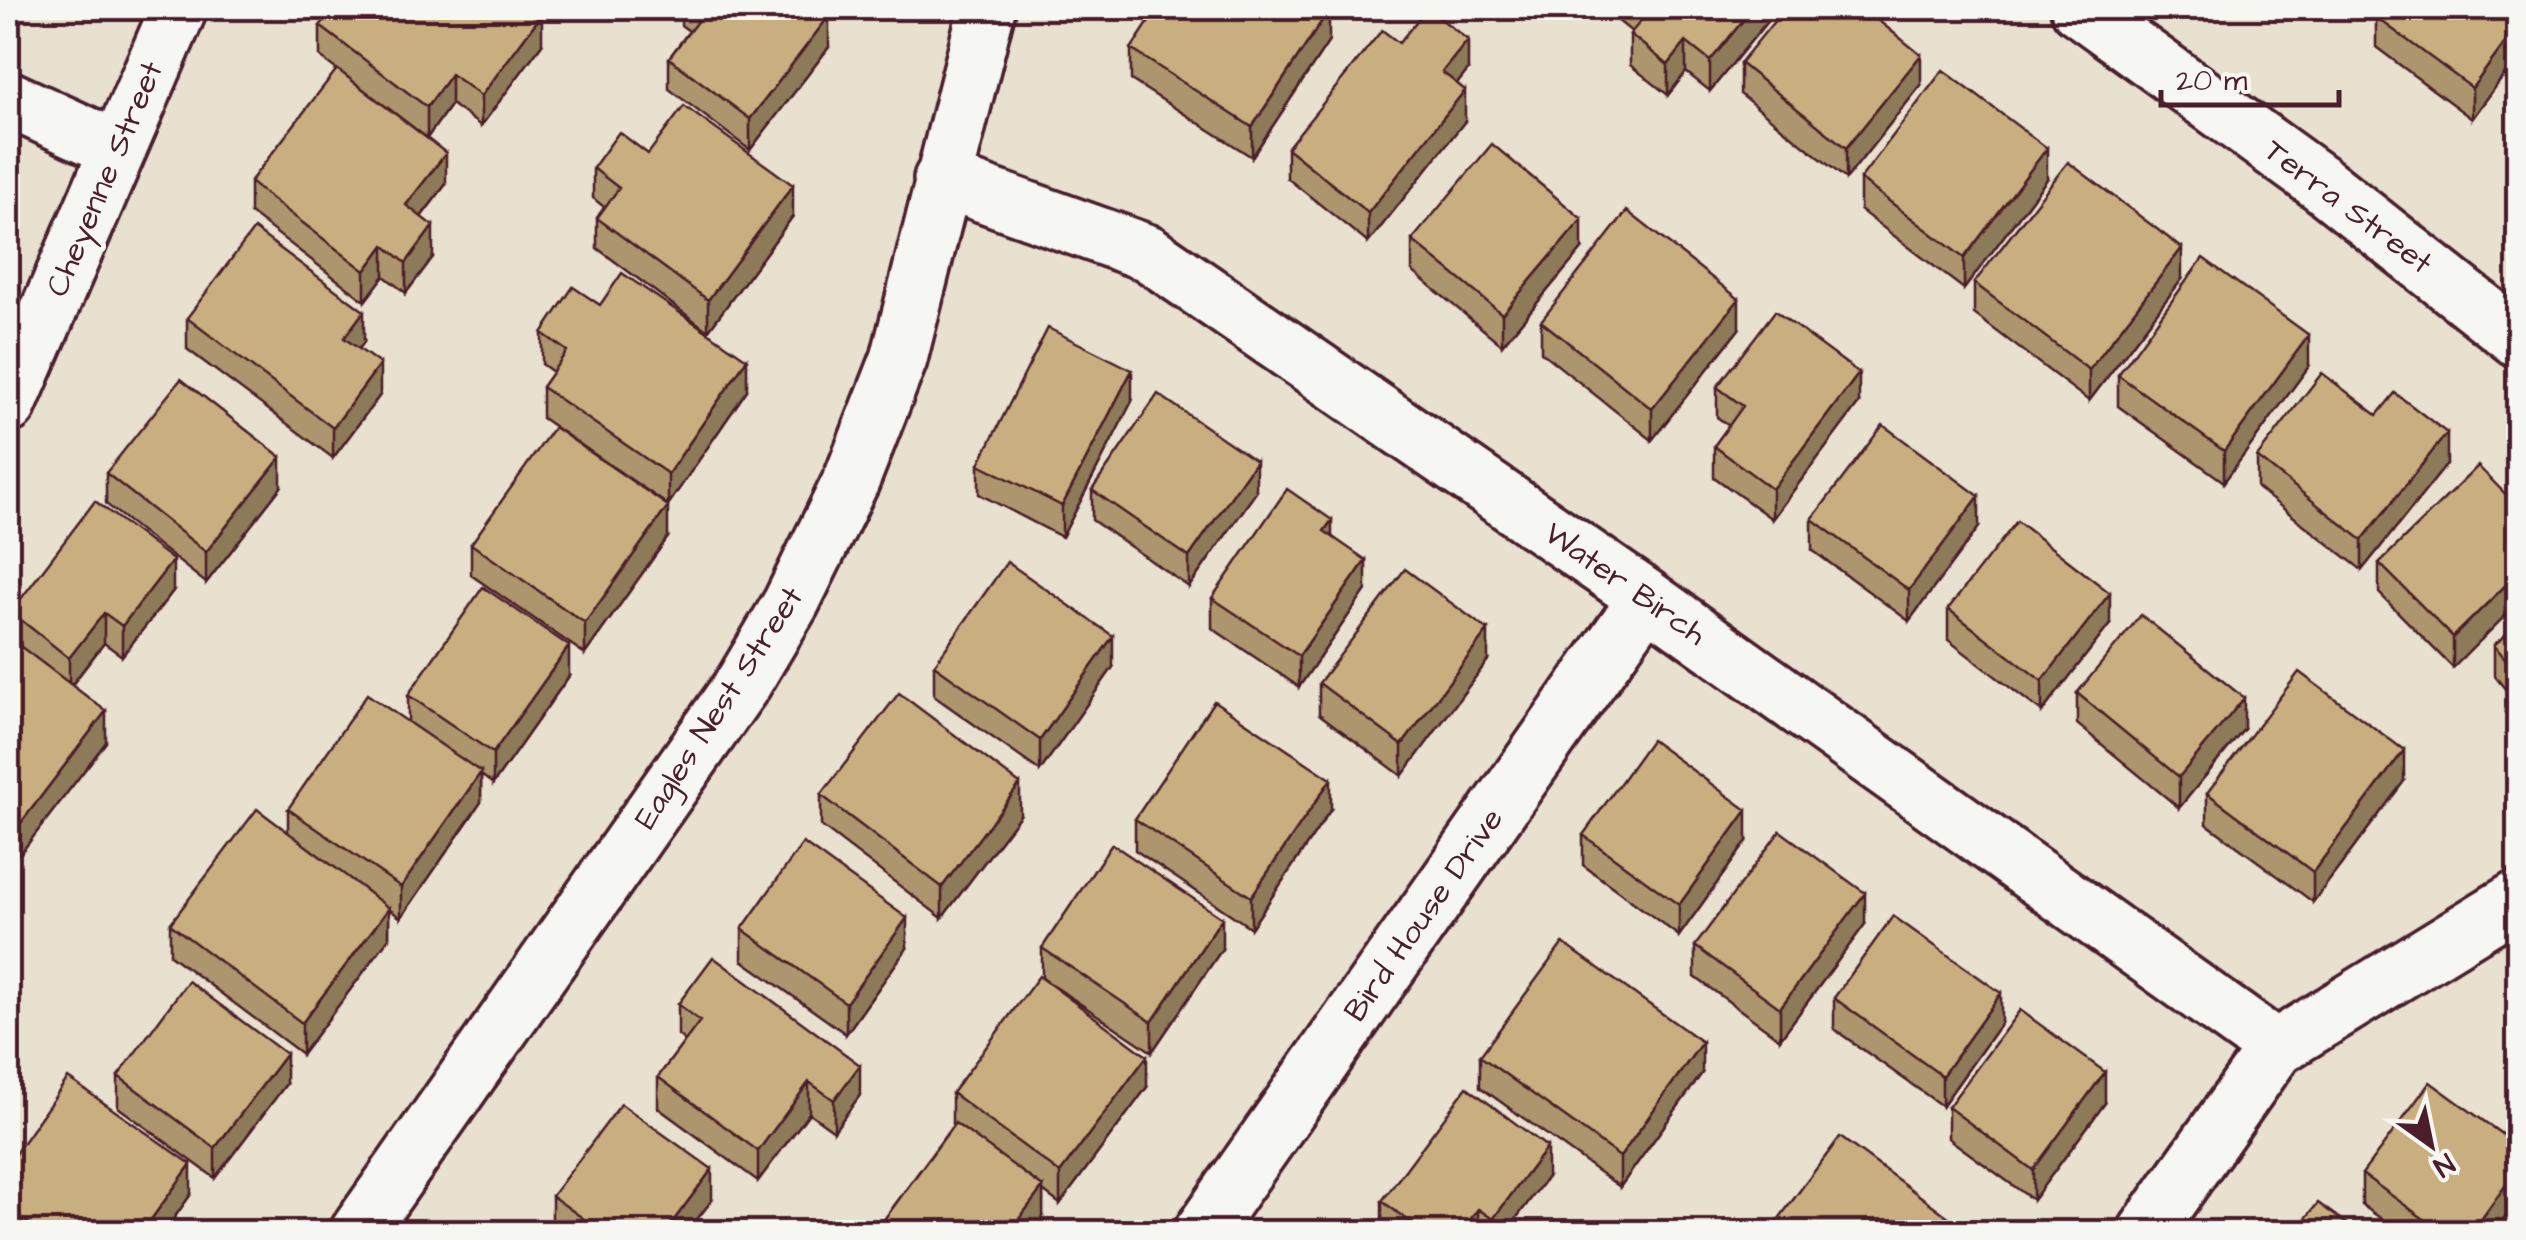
<svg xmlns="http://www.w3.org/2000/svg" width="2526" height="1240" font-family="'Architects Daughter',sans-serif">
	<rect width="100%" height="100%" fill="#e8e1d0"/>
	<filter id="ink" filterUnits="userSpaceOnUse"><feTurbulence type="fractalNoise" baseFrequency=".01" numOctaves="2"/><feDisplacementMap in="SourceGraphic" scale="20" xChannelSelector="R" yChannelSelector="G"/><feConvolveMatrix kernelMatrix="1 2 1 2 8 2 1 2 1" color-interpolation-filters="sRGB"/></filter>
	<g filter="url(#ink)">
		<g fill="none" stroke-linecap="round" stroke-linejoin="round">
			<defs>
				<path id="minor" d="M2079,8l243,176 196,155
					M8,99l107,49
					M942,179l206,74 499,345 629,450
					M8,405l171,-397
					M358,1232l386,-550 47,-79 61,-124 47,-120 88,-351
					M1202,1232l445,-634
					M2146,1232l130,-184 242,-149"/>
			</defs>
			<use href="#minor" stroke="#4a1f2b" stroke-width="62"/>
			<use href="#minor" stroke="#f6f6f2" stroke-width="55"/>
		</g>
		<path fill="#ad966d" stroke="#4a1f2b" stroke-width="2.5" d="M681,8h137l11,39 -79,103 -81,-61v-31l20,-27 -8,-6z
			M1534,8h29l-12,14z
			M1602,8h176l-68,83 -24,-19 -18,23 -38,-30v-31l2,-2z
			M2518,8v48l-46,63 -96,-72v-30z
			M320,26l222,18 -61,82 -30,-22 -24,34 -80,-61 99,107 -25,33 12,40 -27,36 -22,-17 -19,25 -115,-88v-31l87,-112 -17,-13z
			M1329,41l-77,116 -121,-77v-31z
			M1399,43l69,27 -11,14 8,37 -97,122 -81,-65v-30z
			M1740,63l181,22 -75,94 -106,-85z
			M2518,93v42l-5,-4v-31z
			M648,154l145,62 -85,115 -111,-83v-30l7,-11 -11,-9v-30z
			M1860,179h187l-83,110 -104,-79z
			M1412,240l170,9 -80,96 -90,-74z
			M2182,279l-93,122 -115,-87v-31z
			M600,305l147,85 -79,115 -126,-87v-31l11,-15 -11,-8v-31z
			M187,318l177,24 -5,7 21,46 -47,63 -146,-109z
			M1541,321l198,8 -87,111 -111,-88z
			M2309,366l-85,116 -106,-76v-31z
			M1717,387l142,16 -87,116 -58,-42v-31l15,-20 -12,-9z
			M1132,401l-70,136 -83,-43v-30z
			M2377,415l70,49 -85,106 -105,-82v-31z
			M106,473l175,14 -75,96 -100,-79z
			M1092,490l164,2 -67,95 -97,-67z
			M2518,507l-65,161 -74,-75v-30z
			M1812,519l167,8 -70,94 -97,-71z
			M1332,536l34,54 -67,97 -87,-59v-30z
			M668,537l-83,117 -114,-79v-31z
			M173,591l-51,65 -18,-13 -32,42 34,57 -86,112 -9,-7v25l-3,4v-239l3,2v-27z
			M1948,609l162,15 -68,88 -94,-72z
			M2518,624v81l-24,-30v-30z
			M1488,660l-86,116 -83,-62v-31z
			M934,665l179,2 -73,104 -106,-75z
			M569,676l-76,108 -12,-9v27l-80,116 -12,-9v29l-87,116 -132,-99v-31l118,-92v-23l120,-87v-27z
			M2077,693l167,36 -65,79 -102,-84z
			M2404,781l-91,121 -106,-78v-31z
			M821,795l199,20 -78,103 -121,-92z
			M1331,809l-80,119 -116,-78v-31z
			M1583,835l164,6 -68,95 -96,-71z
			M1865,924l-85,115 -85,-62v-31z
			M742,929l165,19 -61,86 -104,-74z
			M1042,948l180,1 -70,103 -110,-74z
			M1834,998l167,25 -59,83 -108,-77z
			M678,1004l182,91 -26,36 -25,-18 -51,68 -100,-73v-31l27,-36 -7,-6z
			M2518,1037v41l-4,-7v-31z
			M1480,1056l222,17 -82,114 -140,-100z
			M118,1076l168,8 -71,94 -97,-71z
			M1147,1087l-87,117 -17,-13v26l-11,15h-157l78,-107 -1,-1v-31z
			M2105,1103l-72,97 -85,-62v-31z
			M2518,1146v53l-24,33h-94l-38,-27v-31z
			M8,1164l183,30 -27,38h-156z
			M1547,1177l-41,55h-124v-31z
			M552,1196l160,4 -25,32h-127l-8,-5z"/>
		<path fill="#8d7a59" stroke="#4a1f2b" stroke-width="2.5" d="M1551,8h12l-12,14z
			M1753,8h25l-68,83v-30z
			M1329,10v31l-77,116v-30z
			M542,14v30l-61,82v-30z
			M829,16v31l-79,103v-31z
			M2518,25v31l-46,63v-31z
			M1468,40v30l-26,32v-30z
			M1686,42v30l-18,23v-30z
			M1921,55v30l-75,94v-31z
			M451,74v30l-24,34v-31z
			M1465,90v31l-97,122v-30z
			M2047,148v31l-83,110v-31z
			M446,153v31l-40,52v-31z
			M793,185v31l-85,115v-31z
			M1582,219v30l-80,96v-31z
			M433,226v31l-27,36v-30z
			M384,245v31l-19,25v-30z
			M2182,248v31l-93,122v-31z
			M1739,299v30l-87,111v-31z
			M364,311v31l-20,27v-31z
			M2309,335v31l-85,116v-31z
			M747,359v31l-79,115v-31z
			M380,364v31l-47,63v-30z
			M1132,370v31l-70,136v-31z
			M1859,373v30l-87,116v-30z
			M2447,433v31l-85,106v-30z
			M281,457v30l-75,96v-31z
			M1256,461v31l-67,95v-30z
			M1979,496v31l-70,94v-31z
			M668,506v31l-83,117v-31z
			M1332,520v31l-8,-20z
			M173,560v31l-51,65v-30z
			M1366,560v30l-67,97v-31z
			M2518,573v30l-65,65v-31z
			M2110,593v31l-68,88v-31z
			M104,613v30l-35,45v-30z
			M1488,630v30l-86,116v-31z
			M1113,636v31l-73,104v-31z
			M569,646v30l-76,108v-31z
			M2244,698v31l-65,79v-31z
			M106,711v31l-86,112v-30z
			M2404,750v31l-91,121v-30z
			M481,772v30l-80,116v-31z
			M1331,779v30l-80,119v-31z
			M1020,784v31l-78,103v-31z
			M1747,810v31l-68,95v-31z
			M11,841v31l-3,4v-30z
			M1865,893v31l-85,115v-31z
			M389,908v30l-87,116v-31z
			M907,918v30l-61,86v-31z
			M1222,918v31l-70,103v-30z
			M2001,993v30l-59,83v-30z
			M1702,1042v31l-82,114v-30z
			M286,1054v30l-71,94v-30z
			M1147,1056v31l-87,117v-31z
			M860,1065v30l-26,36v-31z
			M2105,1072v31l-72,97v-30z
			M809,1082v31l-51,68v-30z
			M1547,1147v30l-41,55h-13v-13z
			M191,1164v30l-27,38h-22z
			M2518,1168v31l-24,33h-22z
			M712,1169v31l-25,32h-22z
			M1043,1187v30l-11,15h-23z
			M1478,1209v23h-17z"/>
		<path fill="#c9af7f" stroke="#4a1f2b" stroke-width="2.5" d="M334,8h200l8,6 -61,82 -30,-22 -24,33 -107,-81z
			M699,8h119l11,8 -79,103 -81,-61 36,-47z
			M1158,8h166l5,2 -77,117 -121,-78z
			M1427,8l41,32 -26,32 23,18 -97,123 -81,-65 95,-118 17,13z
			M1639,8h114l-43,53 -24,-19 -18,23 -38,-31 17,-20z
			M1785,8h78l58,47 -75,93 -106,-85z
			M2383,8h135v17l-46,63 -96,-71z
			M337,69l109,84 -40,52 27,21 -27,37 -22,-18 -19,26 -115,-89z
			M1943,70l104,78 -83,110 -104,-79z
			M2518,93v11l-5,-4z
			M684,106l109,79 -85,115 -111,-82 22,-30 -26,-20 26,-36 29,22z
			M1492,144l90,75 -80,95 -90,-74z
			M2068,162l114,86 -93,122 -115,-87z
			M1627,211l112,88 -87,110 -111,-88z
			M254,229l110,82 -20,27 36,26 -47,64 -146,-110z
			M2203,258l106,77 -85,116 -106,-76z
			M622,273l125,86 -79,115 -126,-87 25,-36 -25,-18 31,-46 27,18z
			M1775,311l84,62 -87,116 -58,-43 29,-40 -26,-19z
			M1048,328l84,42 -70,136 -83,-42z
			M2322,373l55,42 18,-22 52,40 -85,107 -105,-83z
			M181,379l100,78 -75,95 -100,-79z
			M1158,394l98,67 -67,96 -97,-67z
			M1883,425l96,71 -70,94 -97,-71z
			M554,427l114,79 -83,117 -114,-79z
			M2478,466l40,41v66l-65,64 -74,-74z
			M1287,489l45,31 -8,11 42,29 -67,96 -87,-58z
			M95,501l78,59 -51,66 -18,-13 -35,45 -58,-46z
			M2017,521l93,72 -68,88 -94,-72z
			M1007,562l106,74 -73,104 -106,-75z
			M1405,569l83,61 -86,115 -83,-62z
			M483,587l86,59 -76,107 -85,-58z
			M2141,615l103,83 -65,79 -102,-84z
			M2518,624v50l-24,-29z
			M8,637l98,74 -86,113 -12,-10z
			M2299,672l105,78 -91,122 -106,-79z
			M899,693l121,91 -78,103 -121,-92z
			M367,694l114,78 -80,115 -113,-78z
			M1214,701l117,78 -80,118 -116,-78z
			M1651,740l96,70 -68,95 -96,-70z
			M257,809l132,99 -87,115 -132,-99z
			M1780,831l85,62 -85,115 -85,-62z
			M803,843l104,75 -61,85 -104,-74z
			M1112,844l110,74 -70,104 -110,-74z
			M1893,916l108,77 -59,83 -108,-78z
			M1563,943l139,99 -82,115 -140,-101z
			M713,957l147,108 -26,35 -25,-18 -51,69 -100,-74 42,-56 -22,-17z
			M1039,976l108,80 -87,117 -108,-80z
			M188,981l98,73 -71,94 -97,-72z
			M2020,1010l85,62 -72,98 -85,-63z
			M68,1078l123,86 -49,68h-101l-33,-23v-45z
			M2430,1082l88,64v22l-46,64h-30l-80,-58z
			M1467,1087l80,60 -54,72 -15,-10 -17,23h-37l-42,-31z
			M621,1104l91,65 -47,63h-63l-50,-36z
			M955,1123l88,64 -34,45h-134z
			M1840,1137l129,95h-200z
			M2318,1203l40,29h-63z
			M537,1223l13,9h-20z
			M1367,1224l13,8h-19z"/>
	</g>
	<g text-anchor="middle" dominant-baseline="central" stroke-width="10" stroke-linejoin="round" paint-order="stroke">
		<g font-size="32" fill="#4a1f2b" stroke="#f6f6f2">
			<text transform="translate(105 179) rotate(-67)">Cheyenne Street</text>
			<text transform="translate(2348 207) rotate(37)">Terra Street</text>
			<text transform="translate(1625 584) rotate(35)">Water Birch</text>
			<text transform="translate(719 708) rotate(-57)">Eagles Nest Street</text>
			<text transform="translate(1424 915) rotate(-55)">Bird House Drive</text>
		</g>
	</g>
	<rect width="2526" height="1240" fill="none" stroke="#f6f6f2" stroke-width="40"/>
	<rect x="20" y="20" width="2486" height="1200" fill="none" stroke="#4a1f2b" stroke-width="4" filter="url(#ink)"/>
	<g transform="translate(2431 1145) rotate(147)" stroke="#f6f6f2" stroke-width="8" paint-order="stroke">
	<path d="M0-8L18 38L0 25L-18 38Z" fill="#4a1f2b"/>
	<text y="-15" font-size="28" font-weight="bold" text-anchor="middle" fill="#4a1f2b">N</text>
	</g>
	<path d="M2161 90v15h178v-15" fill="none" stroke="#4a1f2b" stroke-width="5"/>
	<text x="2176" y="90" font-size="30" fill="#4a1f2b" stroke="#f6f6f2" stroke-width="8" paint-order="stroke">20 m</text>
</svg>
